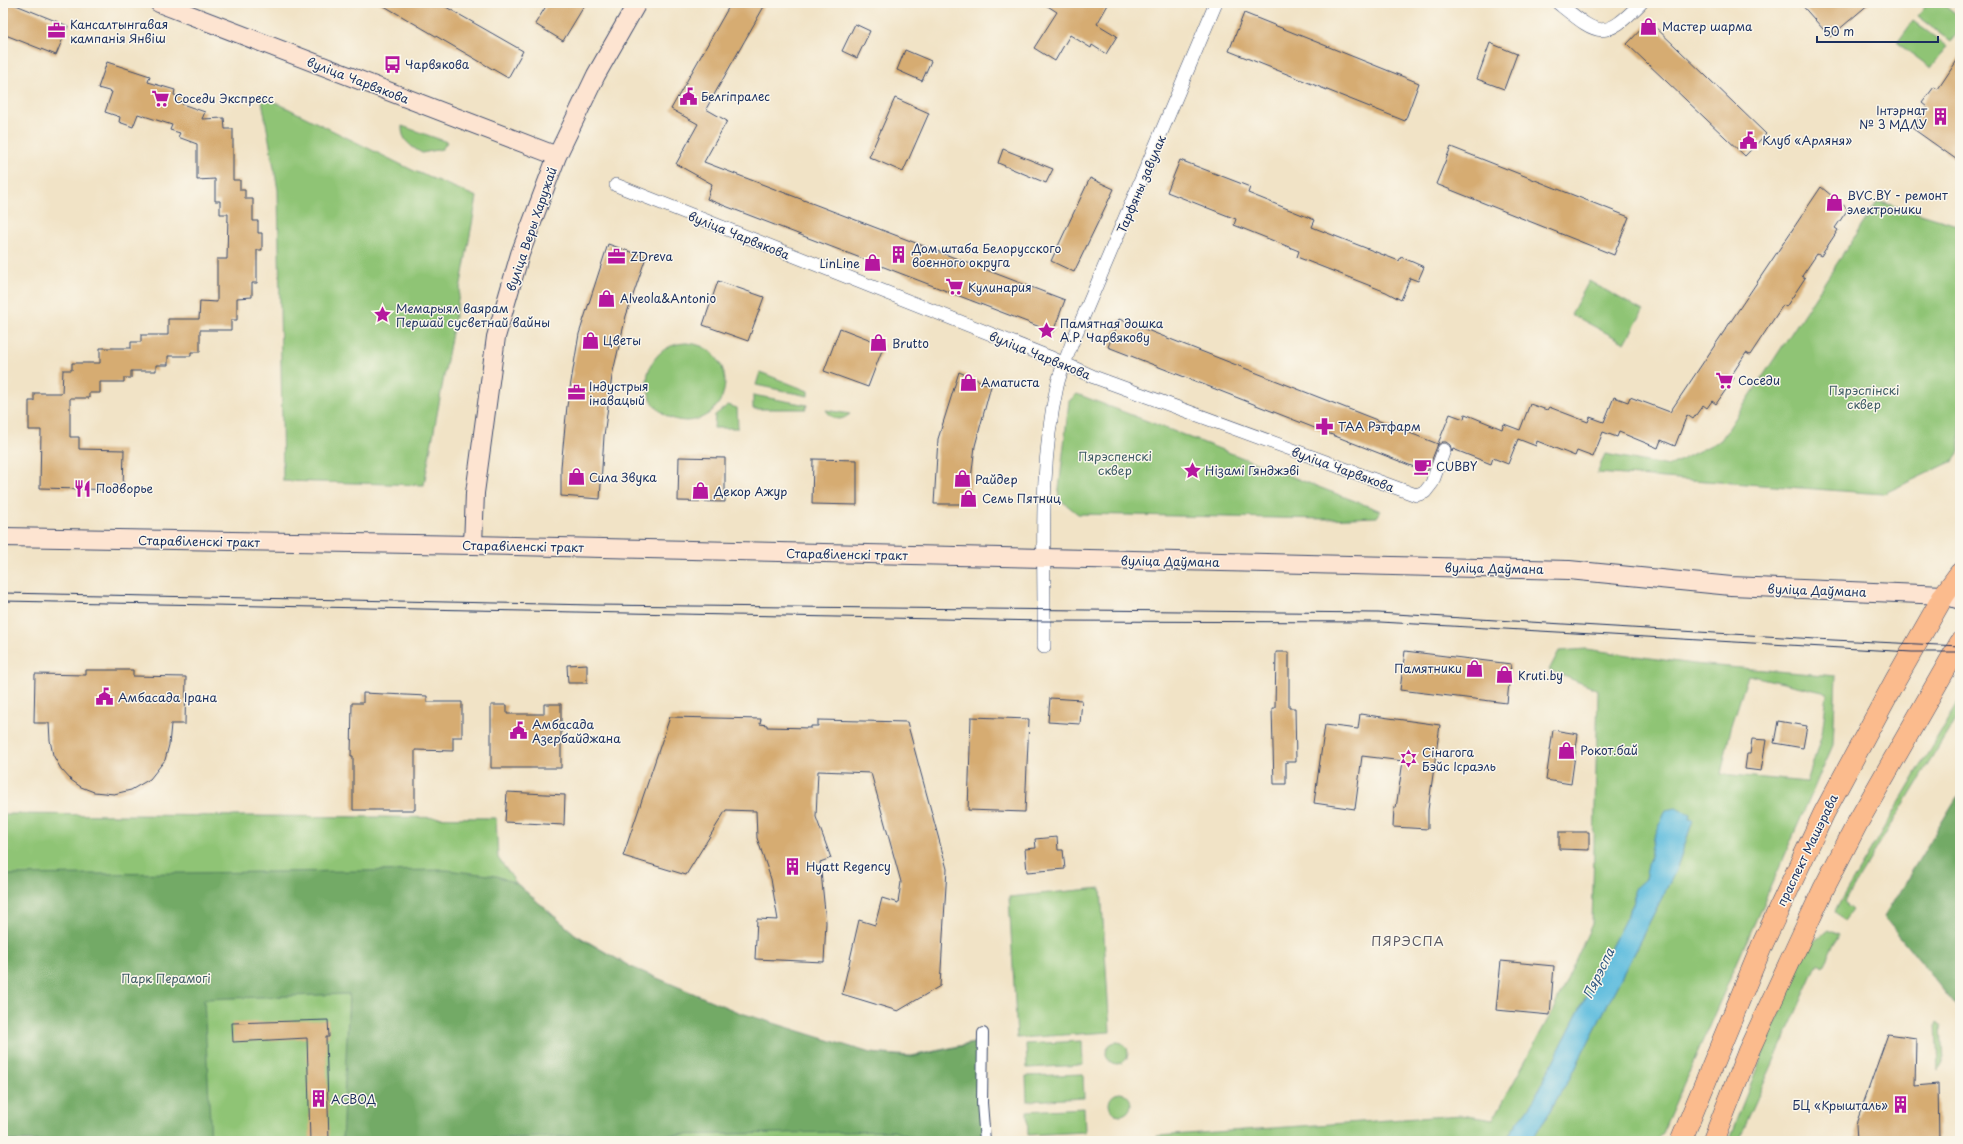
<svg xmlns="http://www.w3.org/2000/svg" width="1963" height="1144" font-family="'Playpen Sans',sans-serif">
	<rect width="100%" height="100%" fill="#fbf7ec"/>
	<filter id="ink" filterUnits="userSpaceOnUse"><feTurbulence type="fractalNoise" baseFrequency=".025" numOctaves="2"/><feDisplacementMap in="SourceGraphic" scale="8" xChannelSelector="R" yChannelSelector="G"/><feConvolveMatrix kernelMatrix="1 2 1 2 8 2 1 2 1" color-interpolation-filters="sRGB"/></filter>
	<filter id="wash" filterUnits="userSpaceOnUse"><feTurbulence type="fractalNoise" baseFrequency=".012" numOctaves="4" result="noise"/><feDisplacementMap in="SourceGraphic" scale="16" xChannelSelector="R" yChannelSelector="G"/><feGaussianBlur stdDeviation="0.9" result="paint"/><feColorMatrix in="noise" values="0 0 0 0 0 0 0 0 0 0 0 0 0 0 0 0 0 1.4 0 .05"/><feComposite in="paint" operator="in"/></filter>
	<g filter="url(#wash)">
		<rect width="100%" height="100%" fill="#f1e3c6"/>
		<path fill="#8fc475" stroke="#557a6a" fill-rule="evenodd" d="M1928,3h14l18,14v13l-9,11 -33,-25z
			M1913,21l34,25 -16,22 -34,-25z
			M261,95l151,75 65,27 -53,288 -141,-4 -5,-291z
			M402,126l45,16 -5,7 -20,4c-11,-6 -21,-13 -20,-27z
			M1878,201l82,25v226l-7,9 -70,33 -286,-21 8,-19 64,12 52,-26z
			M1589,281l54,30 -18,32 -54,-29z
			M647 382a39 39 0 1 1 78 0a39 39 0 1 1-78 0Z
			M760,372l48,19v5l-52,-11z
			M1077,394l304,117 -4,6 -51,2 -248,-5 -20,-16 11,-97z
			M753,395l54,10 -1,4h-53z
			M728,405l9,3 1,20h-24l1,-13z
			M826,410l24,4c-10,8 -17,6 -24,-4z
			M1586,649l107,15 143,12 -3,69 -171,388 -8,8h-122l42,-71 102,-200 17,-50 -4,-1 -35,19c-2,13 -4,28 -9,40 -4,11 -13,6 -11,24l-100,197 -25,36v6h-351l-1,-5 304,-21 32,5 61,-112 38,-84 6,-234 -49,-20 10,-19zM1748,675l79,18 -5,41 -15,48 -86,-8 10,-46z
			M1958,702h2v10l-116,190 9,7 -9,12 -9,-9 4,-8z
			M3,814l493,4 2,40 19,26 58,50 54,32 107,46 134,41 41,3 67,-14 7,99h-982z
			M1101,888l9,144 -93,6 -8,-141z
			M1829,930l10,5 -16,31 -5,-3 -80,178h-10l72,-181 13,-17z
			M1937,1022l4,3 2,37 -5,9 -2,-48z
			M1082,1041l1,24 -56,3 -1,-24z
			M1106 1053a11 11 0 1 1 22 0a11 11 0 1 1-22 0Z
			M1083,1074l1,24 -57,3 -1,-25z
			M1109 1104a11 11 0 1 1 22 0a11 11 0 1 1-22 0Z
			M1084,1108l1,24 -57,3 -1,-24z"/>
		<path fill="#73aa66" stroke="#476c62" d="M1960,792v218l-76,-93z
			M447,870l50,6 20,8 60,52 54,31 107,45 132,41 42,4 67,-15 6,99h-65l-26,-10 -552,10 7,-147 -145,5 7,142h-208v-266z"/>
		<path fill="#60bdde" stroke="#3e769e" d="M1676,808l14,6 -1,5 4,1 -17,50 -102,200 -42,71h-23v-6l25,-36 100,-197v-10l2,-5 9,-8 9,-41 12,-28z"/>
		<g id="blocks">
			<path fill="#d6ac72" d="M3,3h8l57,23 -12,29 -53,-21z
				M379,3h60l84,48 -15,27z
				M548,3h38l-23,38 -28,-17z
				M731,3h35l-60,106 21,12 -23,41 361,138 -12,32 -346,-133 5,-15 -36,-20 22,-40 -27,-15z
				M1043,3h66l-12,21 20,12 -11,18 -14,-9 -1,3 -21,-13 -15,26 -21,-13 23,-36z
				M1800,3h70l-40,34z
				M1244,13l175,70 -14,38 -176,-70z
				M1649,21l117,113 -21,22 -118,-112z
				M855,24l15,7 -13,27 -15,-7z
				M1490,43l27,11 -13,35 -27,-10z
				M905,50l26,11 -9,20 -25,-11z
				M1960,56v106l-48,-34 15,-21 -5,-4 12,-16 4,2z
				M107,62l43,14 -2,6 27,8 -1,5 10,3 -2,6 23,8 -3,7 22,-1 1,11h8v51h7v10h5v9h8v22h5v12h4v17h-5v33h-5v14l-15,1v22h-6v10h-31v22h-9v4h-23v9h-12v6h-25v7h-7v4h-24v11h-11v5h-19v39h9v12l45,1 -1,40 -83,-2 1,-58h-12v-29h5v-8h28l1,-23h9v-7h28v-15h31v-6h10v-7h27v-16h31l1,-18 17,1v-43h10l1,-45h-8v-13h-5v-22l-18,1v-36l-19,-7 2,-4 -10,-3 2,-5 -34,-11 -5,13 -14,-5 1,-5 -15,-5 7,-20 -14,-4z
				M895,98l34,15 -26,59 -34,-15z
				M1451,147l178,70 -15,38 -178,-71z
				M1003,149l50,20 -7,14 -48,-20z
				M1180,160l70,27 -2,6 67,27 -3,7 87,34 2,-4 23,10 -6,14 -8,-3 -9,22 -15,-8 -89,-35 2,-6 -65,-26 2,-6 -69,-27z
				M1090,178l24,11 -40,83 -23,-11z
				M1821,187l27,22 -13,19 3,2 -17,26 -4,-2 -15,22 3,2 -19,29 -3,-2 -33,50 -4,-2 -15,23 3,2 -18,26 -4,-3 -5,7 -4,-3 -10,14 -6,-4 -12,31 -14,-6 -3,8 -39,-16 -2,5 -14,-5 -10,25 -16,-6 -2,5 -38,-15 -1,5 -18,-7 -10,25 -15,-6 -2,6 -38,-15 -1,3 -2,-7 -4,-3h-4l-5,4 13,-32 14,5 1,-5 37,15 2,-5 16,6 10,-26 17,6 2,-3 39,15 2,-5 14,5 10,-25 14,5 2,-5 40,15z
				M608,244l38,13 -20,59 -14,60 -8,60 -4,63 -39,-3v-29l6,-61 12,-72z
				M718,281l46,16 -16,44 -45,-16z
				M1119,319l319,125 -11,28 -319,-125z
				M840,328l44,17 -16,42 -44,-16z
				M959,372l32,14 -16,60 -7,58h-34l4,-65z
				M679,457l46,1v44l-47,-1z
				M813,459l44,1v45l-45,-1z
				M1405,651l106,13 -4,39 -107,-13z
				M1276,652h13v56h6l1,54h-10v22h-12l-2,-76h3z
				M587,664v19h-19l-1,-18z
				M86,670h47v6l53,1 -1,47h-14l-2,21 -4,15 -15,19 -19,11 -17,4 -20,-2 -13,-5 -10,-7 -10,-11 -8,-14 -3,-15 -1,-17h-15l1,-49 51,1z
				M363,693l64,3v6h35v35h-9v14l-38,-1v60h-62v-54h-2l1,-53h11z
				M1050,698l32,2 -2,24 -32,-2z
				M544,704h17v64h-70v-63h16v9h37z
				M1360,714l80,11 -12,85v19l-35,-2 1,-19h2l7,-47 -41,-5 -7,53 -41,-6 11,-78 33,4z
				M670,717l91,2 -1,5 7,1v2l44,1v-2h7v-6l89,2 40,147 -7,117 -42,25 -56,-17 17,-74 16,5 7,-27 16,5 3,-21 -30,-109 -53,-2 -2,46 15,41 -11,4 6,60 -2,40 -69,-3 2,-40 21,1 -7,-41 -14,-41 -1,-27 -30,-1 -40,65 -63,-19z
				M971,717l58,2 -4,93 -57,-2z
				M1778,721l29,5 -4,22 -29,-5z
				M1553,730l25,4 -7,50 -25,-4z
				M1752,739l14,1 -5,31 -16,-2 2,-15h3z
				M507,792l58,3 -1,30 -59,-3z
				M1559,832h30v18l-30,-1z
				M1057,837l1,13h5l2,19 -38,3 -2,-23 11,-1 -1,-9z
				M1501,961l53,5 -4,49 -54,-5z
				M328,1020l1,17h-3l3,104h-19l-3,-103 -74,4 -1,-19z
				M1888,1034l28,4 -1,48 23,-2 1,57h-82l-1,-17z"/>
		</g>
	</g>
	<g filter="url(#ink)">
		<use href="#blocks" fill-opacity="0" stroke="#3b4a6e" stroke-width="1"/>
		<g fill="none" stroke-linecap="round" stroke-linejoin="round">
			<defs>
				<path id="pedestrian" d="M983,1033l-1,70 3,38"/>
				<path id="minor" d="M1558,3c40,32 45,39 83,0
					M616,185l433,172 45,20 322,118 9,-3 7,-9 12,-33
					M1044,647c1,-87 -6,-175 13,-261 3,-14 10,-29 15,-43l144,-340"/>
				<path id="secondary" d="M159,3l398,153
					M3,537l470,8 1096,25 162,16 213,9 16,5
					M473,545l2,-52 21,-156 24,-83 37,-98 39,-81 41,-72"/>
				<path id="primary" d="M1681,1141l82,-198 61,-130 71,-132 49,-86 16,-22
					M1713,1141l35,-89 76,-164 34,-66 102,-179"/>
			</defs>
			<use href="#pedestrian" stroke="#3b4a6e" stroke-width="12"/>
			<use href="#minor" stroke="#3b4a6e" stroke-width="14"/>
			<use href="#secondary" stroke="#3b4a6e" stroke-width="20"/>
			<use href="#primary" stroke="#3b4a6e" stroke-width="22"/>
			<use href="#pedestrian" stroke="#fff" stroke-width="10"/>
			<use href="#minor" stroke="#fff" stroke-width="13"/>
			<use href="#secondary" stroke="#fde4d1" stroke-width="18"/>
			<use href="#primary" stroke="#fbbb8d" stroke-width="21"/>
			<path stroke="#1b2f5e" stroke-width="1" d="M3,593l591,12 784,8 455,27 127,6
				M3,601l1041,20 336,1 532,30h48"/>
		</g>
	</g>
	<defs>
		<symbol id="shop-bare" viewBox="-9 -9 18 18"><path d="M-5-2.5h2.3a2.7 3.5 0 0 1 5.4 0H5L5.5 6h-11ZM-1.5-2.5h3a1.5 2.3 0 0 0-3 0Z" fill="#b5179e" stroke="#fbf7ec" stroke-width="2.5" paint-order="stroke"/></symbol>
		<symbol id="office-bare" viewBox="-9 -9 18 18"><path d="M-6-3h4V-5.5h4V-3h4V5H-6ZM-1-4.5V-3h2v-1.5ZM-6 0V1H6V0Z" fill="#b5179e" stroke="#fbf7ec" stroke-width="2.5" paint-order="stroke"/></symbol>
		<symbol id="bus-bare" viewBox="-9 -9 18 18"><path d="M-5-6H5V4H4V6H2V4H-2V6H-4V4H-5ZM-3.5-4V0h7V-4ZM-3.5 1.2v1.5H-2V1.2ZM2 1.2v1.5H3.5V1.2Z" fill="#b5179e" stroke="#fbf7ec" stroke-width="2.5" paint-order="stroke"/></symbol>
		<symbol id="civic-bare" viewBox="-9 -9 18 18"><path d="M-.6-6.5H3V-4.5H.6V-3L4-1V1h2V6H-6V1h2V-1L-.6-3ZM-1.2 2.5V6h2.4V2.5Z" fill="#b5179e" stroke="#fbf7ec" stroke-width="2.5" paint-order="stroke"/></symbol>
		<symbol id="supermarket-bare" viewBox="-9 -9 18 18"><path d="M-6-5.5h2.5l.6 2H6L4.5 2H-2.5L-4.4-4H-6ZM-1.5 3.2a1.3 1.3 0 1 0 .1 0ZM3 3.2a1.3 1.3 0 1 0 .1 0Z" fill="#b5179e" stroke="#fbf7ec" stroke-width="2.5" paint-order="stroke"/></symbol>
		<symbol id="building-bare" viewBox="-9 -9 18 18"><path d="M-4-6H4V6H1V3H-1V6H-4ZM-2.5-4.3h1.7v1.8h-1.7ZM.8-4.3h1.7v1.8H.8ZM-2.5-1h1.7V.8h-1.7ZM.8-1h1.7V.8H.8Z" fill="#b5179e" stroke="#fbf7ec" stroke-width="2.5" paint-order="stroke"/></symbol>
		<symbol id="sight-bare" viewBox="-9 -9 18 18"><path d="M0-6L1.8-2.2L6-1.7L2.9 1.2L3.7 5.4L0 3.3L-3.7 5.4L-2.9 1.2L-6-1.7L-1.8-2.2Z" fill="#b5179e" stroke="#fbf7ec" stroke-width="2.5" paint-order="stroke"/></symbol>
		<symbol id="pharmacy-bare" viewBox="-9 -9 18 18"><path d="M-2-6h4v4h4v4h-4v4h-4v-4h-4v-4h4Z" fill="#b5179e" stroke="#fbf7ec" stroke-width="2.5" paint-order="stroke"/></symbol>
		<symbol id="cafe-bare" viewBox="-9 -9 18 18"><path d="M-5.5-4.5H6V0H3Q3 3.5 0 3.5H-2.5Q-5.5 3.5-5.5 0ZM3-3.2v2h1.7v-2ZM-6 4.5H4V6H-6Z" fill="#b5179e" stroke="#fbf7ec" stroke-width="2.5" paint-order="stroke"/></symbol>
		<symbol id="restaurant-bare" viewBox="-9 -9 18 18"><path d="M-5-6h1v4h1v-4h1v4h1v-4h1v5L-1.5 .5V6h-2V.5L-5-1ZM5-6V6H3V1.5H1.5Q1.5-4 5-6Z" fill="#b5179e" stroke="#fbf7ec" stroke-width="2.5" paint-order="stroke"/></symbol>
		<symbol id="synagogue-bare" viewBox="-9 -9 18 18"><path d="M0-6.5L5.6 3.2H-5.6ZM0 6.5L5.6-3.2H-5.6Z" fill="#b5179e" stroke="#fbf7ec" stroke-width="2.5" paint-order="stroke"/></symbol>
	</defs>
	<g fill-rule="evenodd">
		<use href="#shop-bare" x="1636" y="14" width="25" height="25"/>
		<use href="#office-bare" x="44" y="18" width="25" height="25"/>
		<use href="#bus-bare" x="380" y="52" width="25" height="25"/>
		<use href="#civic-bare" x="676" y="84" width="25" height="25"/>
		<use href="#supermarket-bare" x="148" y="86" width="25" height="25"/>
		<use href="#building-bare" x="1928" y="104" width="25" height="25"/>
		<use href="#civic-bare" x="1736" y="128" width="25" height="25"/>
		<use href="#shop-bare" x="1822" y="190" width="25" height="25"/>
		<use href="#building-bare" x="886" y="242" width="25" height="25"/>
		<use href="#office-bare" x="604" y="244" width="25" height="25"/>
		<use href="#shop-bare" x="860" y="250" width="25" height="25"/>
		<use href="#supermarket-bare" x="942" y="274" width="25" height="25"/>
		<use href="#shop-bare" x="594" y="286" width="25" height="25"/>
		<use href="#sight-bare" x="370" y="302" width="25" height="25"/>
		<use href="#sight-bare" x="1034" y="318" width="25" height="25"/>
		<use href="#shop-bare" x="578" y="328" width="25" height="25"/>
		<use href="#shop-bare" x="866" y="330" width="25" height="25"/>
		<use href="#supermarket-bare" x="1712" y="368" width="25" height="25"/>
		<use href="#shop-bare" x="956" y="370" width="25" height="25"/>
		<use href="#office-bare" x="564" y="380" width="25" height="25"/>
		<use href="#pharmacy-bare" x="1312" y="414" width="25" height="25"/>
		<use href="#cafe-bare" x="1410" y="454" width="25" height="25"/>
		<use href="#sight-bare" x="1180" y="458" width="25" height="25"/>
		<use href="#shop-bare" x="564" y="464" width="25" height="25"/>
		<use href="#shop-bare" x="950" y="466" width="25" height="25"/>
		<use href="#restaurant-bare" x="70" y="476" width="25" height="25"/>
		<use href="#shop-bare" x="688" y="478" width="25" height="25"/>
		<use href="#shop-bare" x="956" y="486" width="25" height="25"/>
		<use href="#shop-bare" x="1462" y="656" width="25" height="25"/>
		<use href="#shop-bare" x="1492" y="662" width="25" height="25"/>
		<use href="#civic-bare" x="92" y="684" width="25" height="25"/>
		<use href="#civic-bare" x="506" y="718" width="25" height="25"/>
		<use href="#shop-bare" x="1554" y="738" width="25" height="25"/>
		<use href="#synagogue-bare" x="1396" y="746" width="25" height="25"/>
		<use href="#building-bare" x="780" y="854" width="25" height="25"/>
		<use href="#building-bare" x="306" y="1086" width="25" height="25"/>
		<use href="#building-bare" x="1888" y="1092" width="25" height="25"/>
	</g>
	<g text-anchor="middle" dominant-baseline="central" stroke-width="3" stroke-linejoin="round" paint-order="stroke">
		<g font-size="12" fill="#1b2f5e" stroke="#fbf7ec" text-anchor="start">
			<text x="70" y="24">Кансалтынгавая<tspan x="70" dy="14">кампанія Янвіш</tspan></text>
			<text x="1662" y="26">Мастер шарма</text>
			<text x="405" y="64">Чарвякова</text>
			<text x="701" y="96">Белгіпралес</text>
			<text x="174" y="98">Соседи Экспресс</text>
			<text x="1927" y="110" text-anchor="end">Інтэрнат<tspan x="1927" dy="14">№ 3 МДЛУ</tspan></text>
			<text x="1762" y="140">Клуб «Арляня»</text>
			<text x="1847" y="195">BVC.BY - ремонт<tspan x="1847" dy="14">электроники</tspan></text>
			<text x="912" y="248">Дом штаба Белорусского<tspan x="912" dy="14">военного округа</tspan></text>
			<text x="630" y="256">ZDreva</text>
			<text x="860" y="263" text-anchor="end">LinLine</text>
			<text x="968" y="287">Кулинария</text>
			<text x="620" y="298">Alveola&amp;Antonio</text>
			<text x="396" y="308">Мемарыял ваярам<tspan x="396" dy="14">Першай сусветнай вайны</tspan></text>
			<text x="1060" y="323">Памятная дошка<tspan x="1060" dy="14">А.Р. Чарвякову</tspan></text>
			<text x="603" y="340">Цветы</text>
			<text x="892" y="343">Brutto</text>
			<text x="1738" y="380">Соседи</text>
			<text x="981" y="382">Аматиста</text>
			<text x="589" y="386">Індустрыя<tspan x="589" dy="14">інавацый</tspan></text>
			<text x="1338" y="426">ТАА Рэтфарм</text>
			<text x="1436" y="466">CUBBY</text>
			<text x="1205" y="470">Нізамі Гянджэві</text>
			<text x="589" y="477">Сила Звука</text>
			<text x="975" y="479">Райдер</text>
			<text x="96" y="488">Подворье</text>
			<text x="714" y="491">Декор Ажур</text>
			<text x="982" y="498">Семь Пятниц</text>
			<text x="1462" y="668" text-anchor="end">Памятники</text>
			<text x="1518" y="675">Kruti.by</text>
			<text x="118" y="697">Амбасада Ірана</text>
			<text x="532" y="724">Амбасада<tspan x="532" dy="14">Азербайджана</tspan></text>
			<text x="1580" y="750">Рокот.бай</text>
			<text x="1422" y="752">Сінагога<tspan x="1422" dy="14">Бэйс Ісраэль</tspan></text>
			<text x="806" y="866">Hyatt Regency</text>
			<text x="331" y="1099">АСВОД</text>
			<text x="1888" y="1105" text-anchor="end">БЦ «Крышталь»</text>
		</g>
		<g font-size="12" fill="#1b2f5e" stroke="#fbf7ec">
			<text transform="translate(358 80) rotate(21)">вуліца Чарвякова</text>
			<text transform="translate(1141 184) rotate(-67)">Тарфяны завулак</text>
			<text transform="translate(531 229) rotate(-71)">вуліца Веры Харужай</text>
			<text transform="translate(739 235) rotate(22)">вуліца Чарвякова</text>
			<text transform="translate(1040 355) rotate(22)">вуліца Чарвякова</text>
			<text transform="translate(1343 469) rotate(20)">вуліца Чарвякова</text>
			<text transform="translate(199 541) rotate(1)">Старавіленскі тракт</text>
			<text transform="translate(523 546) rotate(1)">Старавіленскі тракт</text>
			<text transform="translate(847 554) rotate(1)">Старавіленскі тракт</text>
			<text transform="translate(1170 561) rotate(1)">вуліца Даўмана</text>
			<text transform="translate(1494 568) rotate(1)">вуліца Даўмана</text>
			<text transform="translate(1817 590) rotate(2)">вуліца Даўмана</text>
			<text transform="translate(1807 850) rotate(-64)">праспект Машэрава</text>
		</g>
		<g font-size="12" fill="#3e5c65" stroke="#fbf7ec">
			<text x="1864" y="390">Пярэспінскі<tspan x="1864" dy="14">сквер</tspan></text>
			<text x="1115" y="456">Пярэспенскі<tspan x="1115" dy="14">сквер</tspan></text>
			<text x="166" y="978">Парк Перамогі</text>
		</g>
		<g font-size="13" letter-spacing="1" fill="#5c5b65" stroke="#fbf7ec">
			<text x="1408" y="940">ПЯРЭСПА</text>
		</g>
		<g font-size="13" font-style="italic" fill="#305a84" stroke="#fbf7ec">
			<text transform="translate(1598 973) rotate(-64)">Пярэспа</text>
		</g>
	</g>
	<rect width="1963" height="1144" fill="none" stroke="#fbf7ec" stroke-width="16"/>
	<path d="M1817 36v6h121v-6" fill="none" stroke="#1b2f5e" stroke-width="2"/>
	<text x="1823" y="36" font-size="12" fill="#1b2f5e" stroke="#fbf7ec" stroke-width="3" paint-order="stroke">50 m</text>
</svg>
